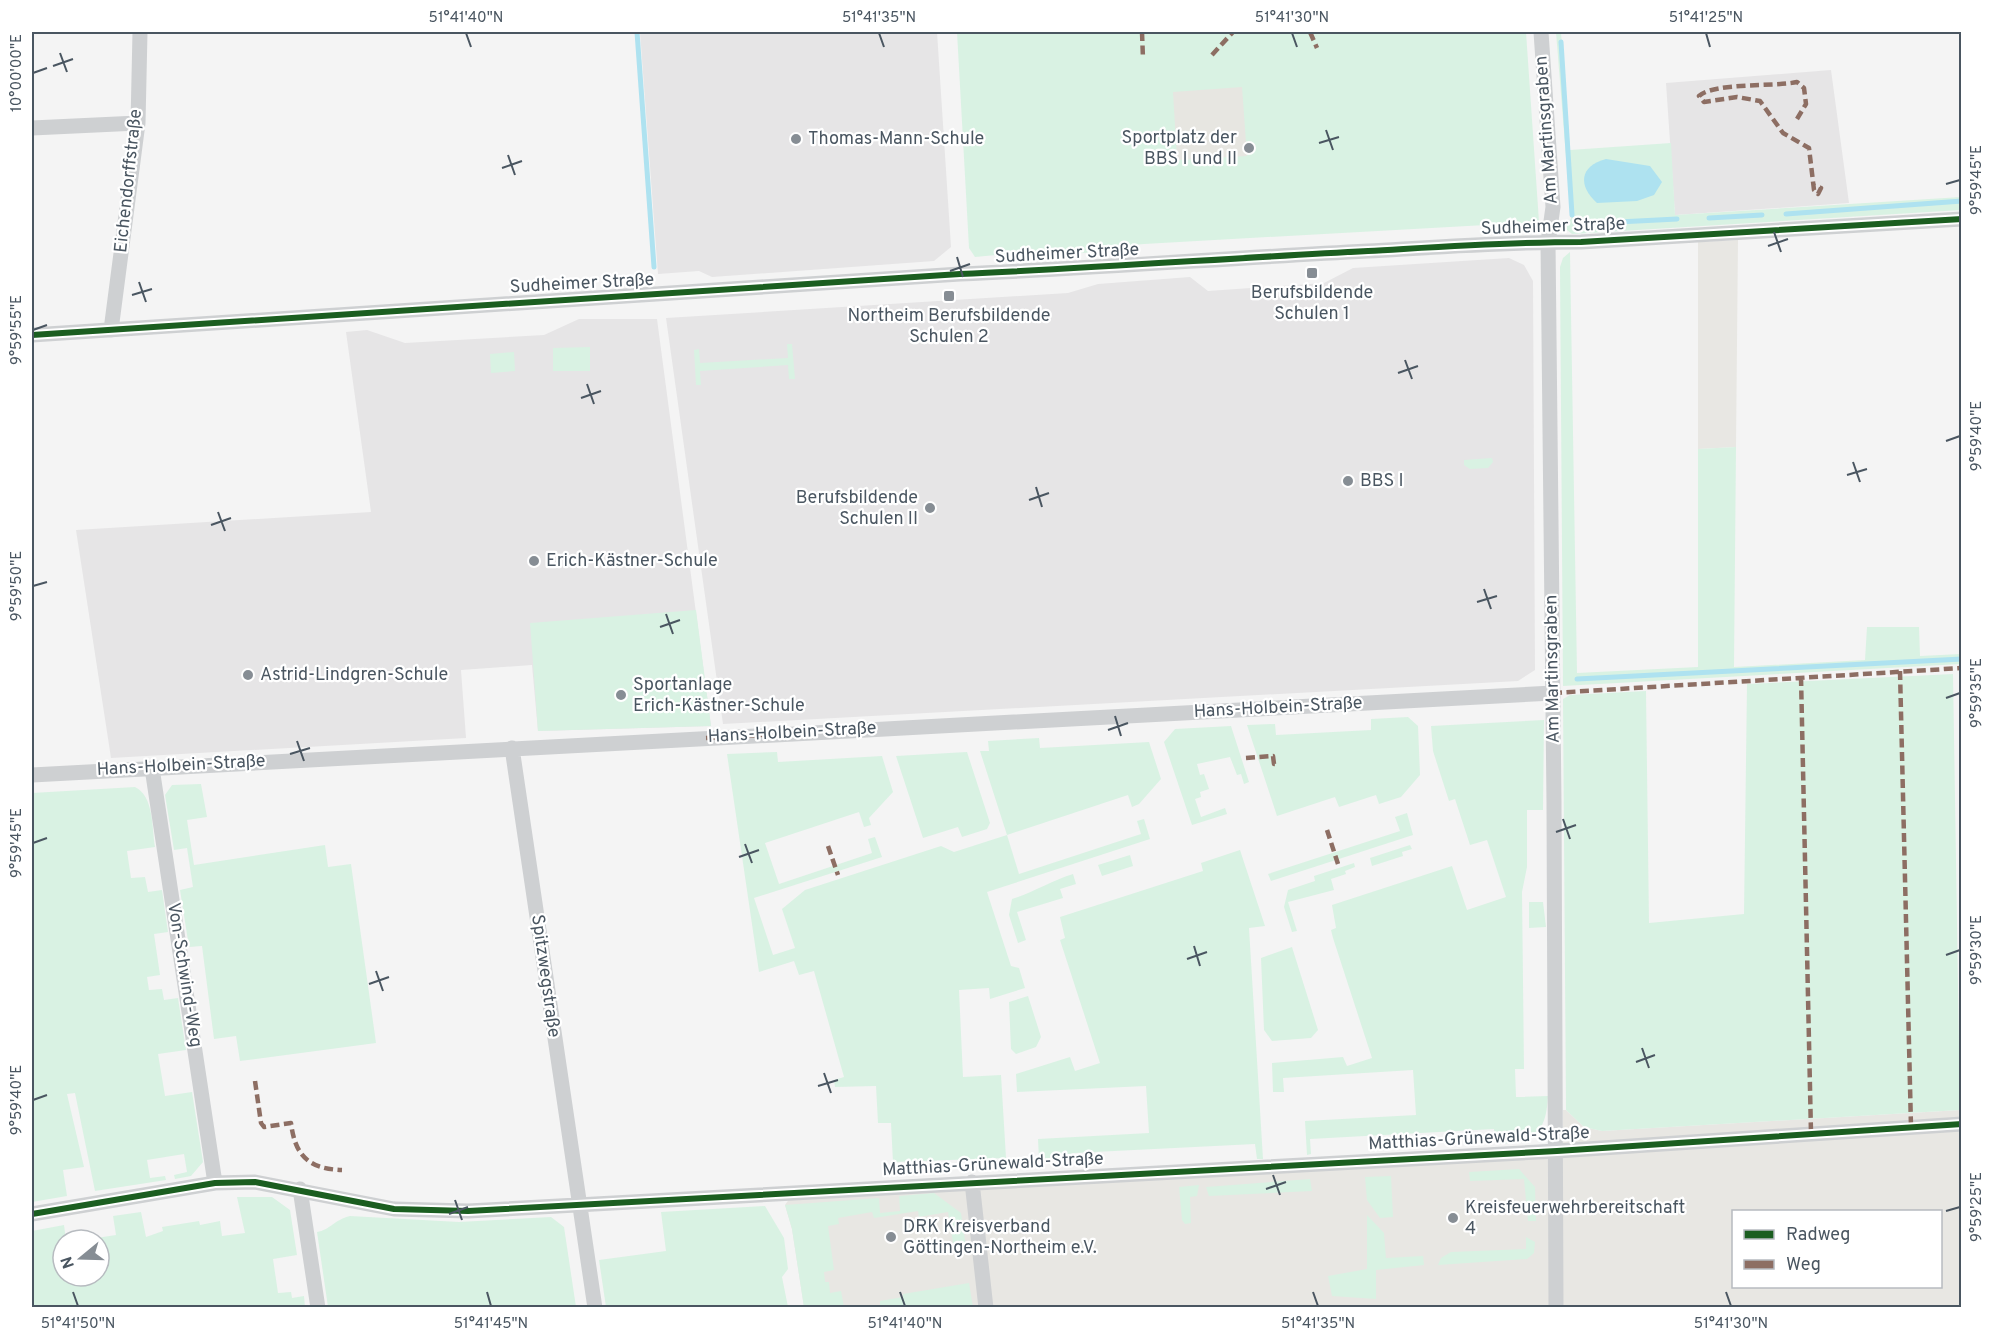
<svg xmlns="http://www.w3.org/2000/svg" width="1993" height="1339" font-family="Overpass,sans-serif">
	<rect width="100%" height="100%" fill="#f4f4f4"/>
	<path fill="#e8e7e3" fill-rule="evenodd" d="M1738,240l-2,207 -38,2v-207z
		M1563,1110h3l18,17 18,4 359,-21v197h-1157l-12,-78 -7,-24 7,-10 771,-41zM1734,1212h206v74h-206z"/>
	<path fill="#e6e5e6" d="M640,32h297l14,215 -17,14 -222,16 -13,-6 -41,3z
		M1831,70l18,133 -174,12 -9,-132z
		M1509,258l15,7 9,16 2,389 -17,11 -795,43 -57,-406 402,-25 30,-9 92,-7 18,14 116,-8 29,-15z
		M579,319h78l54,407 -173,5 -6,-66 -71,5 5,68 -355,20 -35,-228 295,-18 -25,-180 21,-2 38,13 139,-8z"/>
	<path fill="#d9f2e3" d="M957,32h569l13,190 -395,22 -12,1 -3,5 -111,7 -1,-4 -42,4 -6,-9z
		M1556,32h5l9,118 101,-7 4,72 286,-18v13l-389,24 -10,-8 9,-7z
		M1570,252l7,421 121,-6v-218l38,-2 -2,220 131,-7 2,-33h52l1,29 41,-2v10l-398,22 -3,-419 3,-9z
		M787,344h5l3,35h-6l-1,-14 -88,6 1,14h-5l-2,-35 5,-1 1,14 88,-5z
		M590,347v24h-37v-23z
		M514,352l1,19 -24,2 -1,-19z
		M1492,458l1,4 -5,6 -18,1 -6,-4v-5z
		M696,610l15,116 -173,5 -8,-108z
		M1953,674l7,436 -358,21 -18,-4 -18,-17 -3,-411 7,-4 76,-4 3,232 95,-9 3,-230z
		M1408,717l10,9 2,49 -19,22 -22,7 -3,-9 -37,12 -4,-10 -58,19 -30,-91 28,-1 1,11 95,-5v-11z
		M1544,720l-1,90h-16v57l-5,25 2,177h-9l1,28 32,-1c-2,39 -15,47 -53,48l-1,-15 -184,10 1,15 -4,1 -2,-34 111,-6 -3,-45 -130,8 1,14h-11l-1,-29 71,-6 4,9 25,-8 -39,-120 -2,-8 5,-2 -4,-23 120,-39 15,44 39,-13 -19,-57 -17,5 -15,-46 -6,2 -16,-50 -2,-25z
		M1231,726l18,56 -5,2 -3,-10 -4,1 -7,-18 -33,7 3,11 4,-1 5,15 -9,3 1,5 -6,2 6,18 24,-9 2,6 -35,11 -28,-83 11,-13z
		M1039,738l1,10 109,-6 12,37 -22,25 -7,3 -4,-12 -121,40 12,39 122,-40 -4,-13 7,-2 6,20 -163,53 24,74 8,2 6,20 -35,11 -1,-11 -30,2 4,87 38,-2 5,83 -113,4 -2,-39h-13l-2,-37 -41,1 -1,-7 10,-3 -30,-106 -15,4 -5,-14 -35,11 -32,-218 50,-2 1,10 104,-6 11,36 -24,26 2,7 -7,2 -5,-15 -94,31 14,41 93,-31 -4,-14 7,-2 7,20 -128,41 19,57 22,-7 -13,-39 23,-19 136,-44 13,6 53,-17 -27,-84h9l-1,-10z
		M967,752l23,71 -3,6 -25,8 -4,-10 -35,11 -27,-82z
		M201,784l6,33 -20,3 7,45 131,-20 3,22 23,-3 25,179 -136,18 -4,-25 -22,3 -12,-93 -13,1 -9,-57 13,-3 -6,-39 -13,2 -9,-55 7,-10z
		M135,787c19,9 17,41 20,60l-28,4 4,27 14,-1 3,15 14,-2 6,42 -14,2 6,41 -13,2 2,13 13,-1 2,11 14,-2 8,52 -28,4 7,42 27,-4 11,70 -12,14 -16,3 -1,-4 13,-3 -3,-18 -37,6 3,18 15,-2 1,4 -71,11 -20,-98 -8,1 17,73 -21,3 4,26 -35,6v-409z
		M1407,813l6,22 -142,46 -3,-7 132,-43 -5,-14z
		M1410,845l2,4 -10,3 1,4 -31,10 -2,-8z
		M1240,850l25,76 -16,2 14,231h-6l-2,-15 -181,9 -35,7 -1,-21 111,-6 -3,-47 -129,6 -1,-18 54,-17 5,14 25,-8 -40,-123 5,-2 -5,-21 143,-46 -2,-8z
		M1130,855l3,11 -31,10 -4,-11z
		M1354,863l1,4 -10,4 1,3 -15,5 3,11 -46,12 9,29 -5,1 -8,-25 4,-17 27,-9 -1,-5z
		M1073,874l3,10 -16,5 3,9 -46,14 9,28 -8,3 -9,-28 3,-16c22,-7 39,-18 61,-25z
		M1529,902h14l3,25 -17,1z
		M1292,947l26,83 -7,8 -39,3 -8,-11 -3,-72z
		M1028,996l13,41 -5,10 -20,7 -5,-5 -2,-47z
		M1519,1169l16,18 1,34h-8l-4,-42 -54,2 -1,-9z
		M1391,1176l2,41 -13,1 -13,-18 -2,-23z
		M1310,1179l2,12 -103,5 -3,-9z
		M1199,1185l-2,11 -7,1 1,26 -6,1 -3,-4 -3,-33z
		M934,1193l27,20 6,41 -12,1 -7,-43 -29,5 -1,-6 -44,7 -2,-6 -34,6 1,6 -11,2 6,44 -10,2 1,10h4l1,11 11,-2 3,16h-40l-12,-78 -7,-24 94,-7 1,15 20,-2 -1,-15z
		M237,1197h35l18,13 7,45 -24,4 5,34 13,-1 1,6 12,-2 1,11h-273v-76l32,-6 2,15h-3v36h36v-36l-9,-1 26,-4 -3,-19 28,-4 5,25 17,-6 -1,-4 37,-6 1,4 20,-4 2,15 23,-3z
		M765,1206l19,32 4,31 -6,8 6,30h-182l-7,-47 67,-9 -5,-39z
		M1367,1215l17,18 2,25 37,-2 1,9 -48,5v29l-44,-3 -4,-20 39,-7z
		M350,1216l109,6 92,-5 13,10 12,80h-248l-11,-75c13,-2 17,-12 33,-16z
		M1526,1237l9,5 -1,11 -7,6 -89,6 3,-7 10,-6 75,-3z
		M969,1283l4,24h-109l16,-2v-4l23,-4v-3z"/>
	<path fill="#e7e6e1" d="M1242,87l5,69 -70,4 -4,-68z"/>
	<path fill="#aee2f0" d="M1606,159l44,7 12,16 -8,13 -17,6 -40,2c-19,-17 -18,-37 9,-44z"/>
	<g fill="none" stroke-linecap="round" stroke-linejoin="round">
		<path stroke="#aee2f0" stroke-width="5" d="M637,32l17,235
			M1561,42l11,173
			M1786,214l176,-13
			M1709,218l53,-3
			M1579,224l98,-5
			M1577,679l385,-20"/>
		<path stroke="#ced0d2" stroke-width="15" d="M1541,32l12,175 -5,35 6,561 2,505
			M32,128l106,-5
			M111,330l27,-207 2,-91
			M32,335l928,-61c136,-6 272,-16 408,-23 71,-4 142,-9 213,-9l381,-23
			M512,748l83,560
			M152,768l63,415
			M32,775l1521,-82
			M972,1182l14,126
			M300,1189l18,119
			M32,1214l183,-31 40,-1 139,27 74,2 1089,-60 405,-27"/>
		<path stroke="#8d6e63" stroke-width="4.5" stroke-dasharray="9 4.5" stroke-linecap="butt" d="M1142,32l1,27
			M1310,32l7,16
			M1212,55l21,-23
			M1797,119l9,-15 -2,-16 -7,-6c-21,5 -83,0 -98,14l5,6 33,-5 23,4 23,32 26,15 5,42 4,4 3,-6 -8,-3
			M1900,671l11,456
			M1801,677l10,456
			M1553,693l409,-25
			M706,738l73,-4
			M1246,758l27,-2 1,8h4
			M1327,830l11,34
			M828,846l10,29
			M255,1081l6,42 3,4 27,-4c4,33 18,46 51,47"/>
		<defs>
			<path id="cycleway" d="M32,335l928,-61c136,-6 272,-16 408,-23 71,-4 142,-9 213,-9l381,-23
				M32,1214l183,-31 40,-1 139,27 74,2 1089,-60 405,-27"/>
		</defs>
		<use href="#cycleway" stroke="#fff" stroke-width="10"/>
		<use href="#cycleway" stroke="#1b5e20" stroke-width="6"/>
	</g>
	<path fill="none" stroke="#4a5661" stroke-width="2" d="M466,33l5,14M879,33l5,14M1292,33l5,14M1706,33l4,14M60,53l7,19M53,66l20,-7M33,73l14,-5M1326,130l7,20M1319,143l20,-6M508,155l7,20M502,168l20,-7M1946,184l14,-4M1774,232l7,20M1768,246l20,-7M957,257l6,20M950,271l20,-7M139,282l7,20M132,295l20,-6M33,330l14,-5M1405,360l7,19M1398,373l20,-7M587,384l7,20M581,398l20,-7M1946,441l14,-5M1853,462l7,20M1847,475l20,-6M1036,487l6,20M1029,500l20,-7M218,512l7,19M211,525l20,-7M33,586l14,-4M1484,589l7,20M1477,602l20,-6M666,614l7,20M660,627l20,-7M1946,698l14,-5M1115,716l6,20M1108,730l20,-7M297,741l7,20M290,754l20,-6M1563,819l7,20M1556,832l20,-7M33,843l14,-5M745,844l7,19M739,857l20,-7M1194,946l6,20M1946,955l14,-5M1187,959l20,-7M376,971l7,20M369,984l20,-7M1642,1048l7,20M1636,1062l19,-7M824,1073l7,20M818,1086l20,-6M33,1100l14,-5M1273,1175l7,20M1266,1189l20,-7M455,1200l7,20M1946,1211l14,-4M449,1214l19,-7M73,1292l5,14M487,1292l4,14M900,1292l5,14M1313,1292l5,14M1726,1292l5,14"/>
	<g fill="#868d94" stroke="#fff" stroke-width="2">
		<circle cx="796" cy="139" r="6"/>
		<circle cx="1249" cy="148" r="6"/>
		<rect x="1306" y="267" width="12" height="12" rx="3"/>
		<rect x="943" y="290" width="12" height="12" rx="3"/>
		<circle cx="1348" cy="481" r="6"/>
		<circle cx="930" cy="508" r="6"/>
		<circle cx="534" cy="561" r="6"/>
		<circle cx="248" cy="675" r="6"/>
		<circle cx="621" cy="695" r="6"/>
		<circle cx="1453" cy="1218" r="6"/>
		<circle cx="891" cy="1237" r="6"/>
	</g>
	<g text-anchor="middle" dominant-baseline="central" stroke-width="4.5" stroke-linejoin="round" paint-order="stroke">
		<g font-size="18" fill="#4a5661" stroke="#fff">
			<text transform="translate(1547 130) rotate(-94)">Am Martinsgraben</text>
			<text transform="translate(129 181) rotate(-84)">Eichendorffstraße</text>
			<text transform="translate(1553 227) rotate(-2)">Sudheimer Straße</text>
			<text transform="translate(1067 254) rotate(-3)">Sudheimer Straße</text>
			<text transform="translate(582 284) rotate(-3)">Sudheimer Straße</text>
			<text transform="translate(1553 669) rotate(-91)">Am Martinsgraben</text>
			<text transform="translate(1278 708) rotate(-3)">Hans-Holbein-Straße</text>
			<text transform="translate(792 733) rotate(-3)">Hans-Holbein-Straße</text>
			<text transform="translate(181 766) rotate(-3)">Hans-Holbein-Straße</text>
			<text transform="translate(184 975) rotate(81)">Von-Schwind-Weg</text>
			<text transform="translate(545 976) rotate(82)">Spitzwegstraße</text>
			<text transform="translate(1479 1139) rotate(-3)">Matthias-Grünewald-Straße</text>
			<text transform="translate(993 1165) rotate(-3)">Matthias-Grünewald-Straße</text>
		</g>
		<g font-size="18" fill="#4a5661" stroke="#fff" text-anchor="start">
			<text x="1237" y="138" text-anchor="end">Sportplatz der<tspan x="1237" dy="21">BBS I und II</tspan></text>
			<text x="808" y="139">Thomas-Mann-Schule</text>
			<text x="1312" y="293" text-anchor="middle">Berufsbildende<tspan x="1312" dy="21">Schulen 1</tspan></text>
			<text x="949" y="316" text-anchor="middle">Northeim Berufsbildende<tspan x="949" dy="21">Schulen 2</tspan></text>
			<text x="1360" y="481">BBS I</text>
			<text x="918" y="498" text-anchor="end">Berufsbildende<tspan x="918" dy="21">Schulen II</tspan></text>
			<text x="546" y="561">Erich-Kästner-Schule</text>
			<text x="260" y="675">Astrid-Lindgren-Schule</text>
			<text x="633" y="685">Sportanlage<tspan x="633" dy="21">Erich-Kästner-Schule</tspan></text>
			<text x="1465" y="1208">Kreisfeuerwehrbereitschaft<tspan x="1465" dy="21">4</tspan></text>
			<text x="903" y="1227">DRK Kreisverband<tspan x="903" dy="21">Göttingen-Northeim e.V.</tspan></text>
		</g>
	</g>
	<rect width="1993" height="1339" fill="none" stroke="#ffffff" stroke-width="66"/>
	<rect x="1732" y="1210" width="210" height="78" fill="#ffffff" stroke="#b7bbc0" stroke-width="1.5"/>
	<rect x="1744" y="1230" width="30" height="9" fill="#1b5e20" stroke="#b7bbc0" stroke-width="1.5"/>
	<text x="1786" y="1240" font-size="18" fill="#4a5661">Radweg</text>
	<rect x="1744" y="1260" width="30" height="9" fill="#8d6e63" stroke="#b7bbc0" stroke-width="1.5"/>
	<text x="1786" y="1270" font-size="18" fill="#4a5661">Weg</text>
	<g transform="translate(81 1258) rotate(251)"><circle r="28" fill="#ffffff" stroke="#b7bbc0" stroke-width="1.5"/>
	<path d="M0-4.5L10 22L0 15L-10 22Z" fill="#868d94"/>
	<text y="-9" font-size="16" font-weight="bold" text-anchor="middle" fill="#4a5661">N</text>
	</g>
	<rect x="33" y="33" width="1927" height="1273" fill="none" stroke="#4a5661" stroke-width="2"/>
	<g font-size="15" text-anchor="middle" fill="#4a5661">
		<text x="466" y="22">51°41'40"N</text>
		<text x="879" y="22">51°41'35"N</text>
		<text x="1292" y="22">51°41'30"N</text>
		<text x="1706" y="22">51°41'25"N</text>
		<text transform="translate(16 73) rotate(-90)" y="5">10°00'00"E</text>
		<text transform="translate(1976 180) rotate(-90)" y="5">9°59'45"E</text>
		<text transform="translate(16 330) rotate(-90)" y="5">9°59'55"E</text>
		<text transform="translate(1976 436) rotate(-90)" y="5">9°59'40"E</text>
		<text transform="translate(16 586) rotate(-90)" y="5">9°59'50"E</text>
		<text transform="translate(1976 693) rotate(-90)" y="5">9°59'35"E</text>
		<text transform="translate(16 843) rotate(-90)" y="5">9°59'45"E</text>
		<text transform="translate(1976 950) rotate(-90)" y="5">9°59'30"E</text>
		<text transform="translate(16 1100) rotate(-90)" y="5">9°59'40"E</text>
		<text transform="translate(1976 1207) rotate(-90)" y="5">9°59'25"E</text>
		<text x="78" y="1328">51°41'50"N</text>
		<text x="491" y="1328">51°41'45"N</text>
		<text x="905" y="1328">51°41'40"N</text>
		<text x="1318" y="1328">51°41'35"N</text>
		<text x="1731" y="1328">51°41'30"N</text>
	</g>
</svg>
